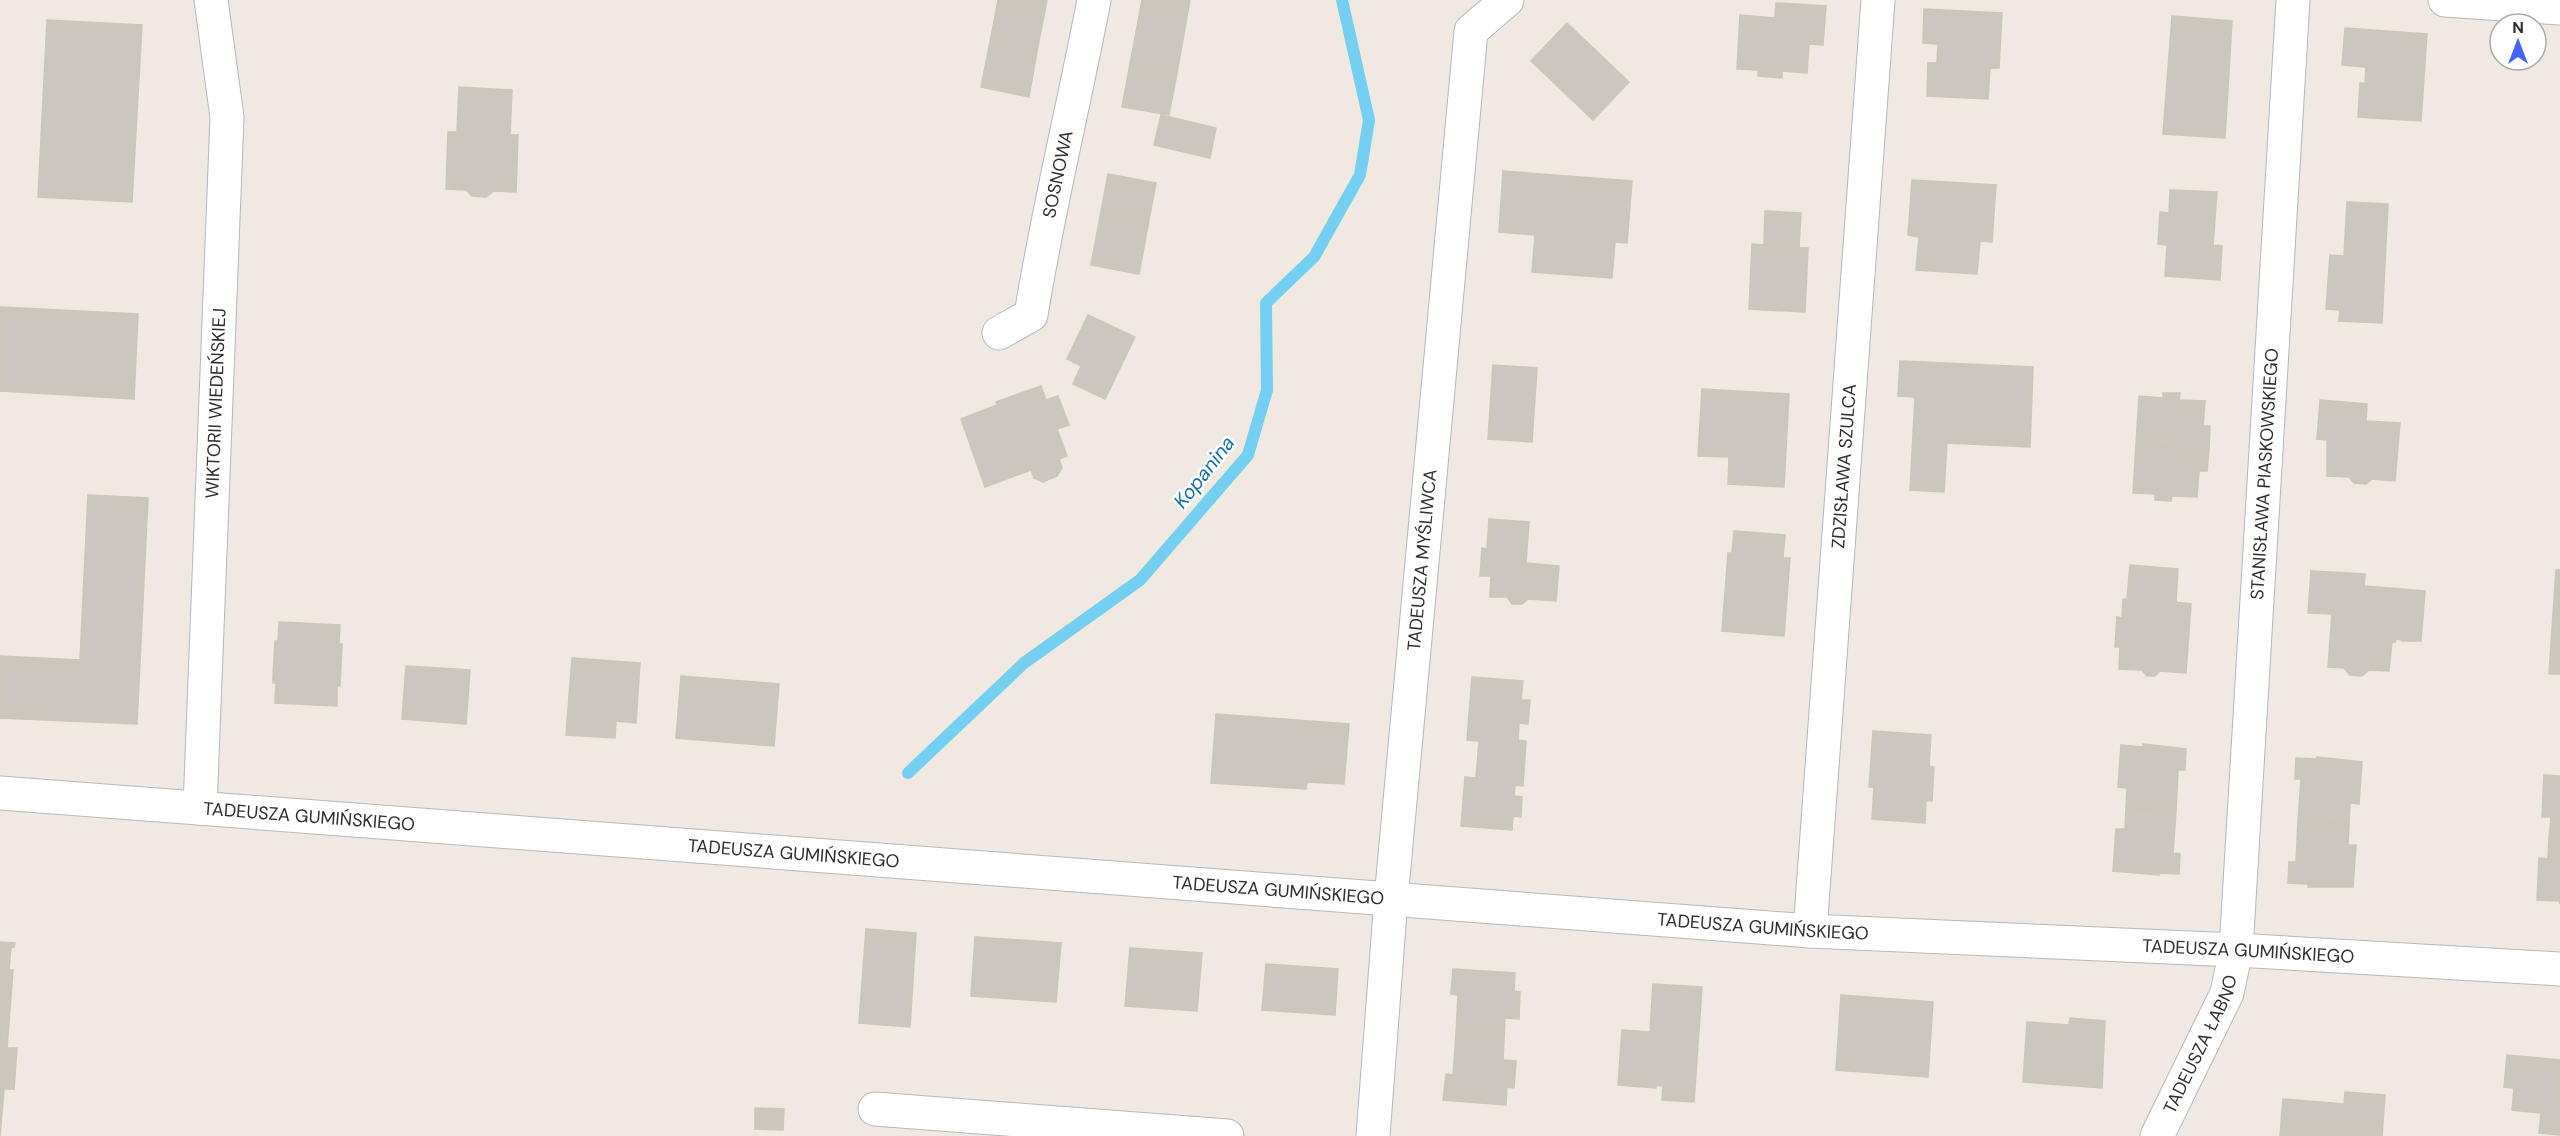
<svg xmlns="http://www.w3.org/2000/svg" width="2560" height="1136" font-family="'DM Sans',sans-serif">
	<rect width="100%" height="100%" fill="#efe9e1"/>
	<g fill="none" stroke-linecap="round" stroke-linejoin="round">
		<path stroke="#75cff0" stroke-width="12" d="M908,773l116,-110 116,-83 108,-125 19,-65 -1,-87 48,-46 46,-82 9,-55 -27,-120"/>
	</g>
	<path fill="#cbc7bf" stroke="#cbc5ba" stroke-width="1.5" d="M998,0h49l-10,51 -47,-9z
		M1142,0h48l-13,73 -47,-9z
		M1776,3l50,3 -3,39 -14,-1 -2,29 -25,-2v7l-24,-2v-6l-21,-1 3,-54 35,3z
		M1924,9l78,4 -3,55h-9l-2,31 -61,-3 1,-33h9l1,-19 -15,-1z
		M2172,16l60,5 -7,117 -62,-4z
		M47,20l95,5 -10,177 -94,-5z
		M1567,23l62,59 -36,38 -62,-59z
		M2345,28l82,6 -6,87 -63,-4 2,-34h5l1,-16 -24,-2z
		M990,42l47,9 -8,46 -48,-10z
		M1130,64l47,9 -8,42 -47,-8z
		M459,87l53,3 -2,45h8l-2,57 -22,-1 -8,6 -14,-1 -6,-6 -20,-1 2,-57h9z
		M1161,115l55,13 -6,30 -56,-13z
		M1503,171l129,10 -5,62 -12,-1 -3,36 -80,-6 3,-37 -36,-3z
		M1108,174l48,9 -8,42 -48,-8z
		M1912,180l84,5 -4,57 -12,-1 -3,33 -61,-4 3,-33 -11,-2z
		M2170,190l47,2 -4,53 9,1 -2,34 -55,-4 2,-31 -9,-1 2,-32 9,1z
		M2347,202l41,2 -6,119 -43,-2 1,-11 -14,-1 4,-54 14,1z
		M1765,211l36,2 -2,34 -35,-2z
		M1100,217l48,8 -9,49 -48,-9z
		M1752,244l56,4 -3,64 -56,-3z
		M0,307l138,7 -4,85 -134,-8z
		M1088,315l47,22 -30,62 -32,-15 8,-18 -14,-7z
		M1900,361l133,6 -3,80 -83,-4 -3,49 -34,-2 5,-93 -17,-1z
		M1493,365l44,3 -5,74 -44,-3z
		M1041,386l5,14 12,-4 11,29 -12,4 10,27 -8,3 3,9 -5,8 -14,6 -9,-4 -3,-8 -46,17 -24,-68 36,-14 -1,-3z
		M1702,389l87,5 -5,93 -56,-3 1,-27 -31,-1z
		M2163,393h17l-1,7 26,1 -2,25h7l-1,24 -73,-5 3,-49 24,2z
		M2320,400l47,4 -1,17 34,2 -5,58 -23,-2 -6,5 -12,-1 -5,-6 -22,-1v-36l-10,-1z
		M2136,445l73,5 -2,21h-8l-2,26 -25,-1 -1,5 -16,-1v-6l-22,-1z
		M88,495l60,3 -11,226 -137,-6v-62l80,4z
		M1489,519l40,3 -3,41 33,3 -3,35 -28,-2 -6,5h-10l-5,-7h-17l1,-21h-11l2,-28 5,1z
		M1734,531l51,4 -2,23h7l-6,78 -62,-5 6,-78h4z
		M2130,565l48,4 -2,33 15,2 -5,69 -26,-2 -5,5h-8l-5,-6 -23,-1 1,-22h-5l2,-30 5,1 1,-19h4z
		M2556,570h4v104h-11z
		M2311,571l54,3 -1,12 61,5 -4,50h-19l-3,-2h-3l-1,3 -3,-1 -3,30 -20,-1 -7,6 -12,-1 -6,-7 -16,-1 4,-53 -24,-1z
		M279,622l61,3 -1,19h3l-2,42h-3v20l-62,-3 1,-20h-3v-6l2,-36h3z
		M572,658l68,5 -4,60 -20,-2 -1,17 -49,-3z
		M406,666l64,4 -4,54 -64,-5z
		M681,676l98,8 -5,62 -98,-8z
		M1472,677l51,4 -2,19h9l-2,24 -9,-1 -1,17 8,1 -3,45 -8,-1 -1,11 8,1 -1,20 -8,-1 -1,14 -51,-4 4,-49 11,1 3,-37 -12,-1z
		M1216,714l133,10 -5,60 -37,-2 -1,7 -95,-6z
		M1873,731l58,4 -2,31 5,1 -2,34h-6l-1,22 -53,-4 2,-32h-5z
		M2143,744l43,5 -1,21h-7l-2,41 -50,-3 1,-20 -9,-1 3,-42 22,2z
		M2317,757l45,5 -3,42 -9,-1 -1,21 -51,-3 3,-42h-6l1,-21 21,1z
		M2544,775l16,1v62h-11l2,-21h-9z
		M2126,808l50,3 -3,42 7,1 -1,20 -20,-1v2l-46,-4 3,-42h9z
		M2298,821l51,3 -1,21h8l-3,42h-45v-3l-20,-1 1,-21h7z
		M2549,838h11v66l-1,-3 -22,-1 2,-42 9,1z
		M866,929l50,4 -6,94 -51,-4z
		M975,937l86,6 -5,59 -85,-6z
		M0,942l15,1 -1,4 -3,-1 -2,24h4l-6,78h10l-3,41h-10l-4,47z
		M1130,948l72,5 -5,58 -72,-5z
		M1266,964l72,5 -3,46 -73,-5z
		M1453,969l62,4 -1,18 6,1 -1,27 -14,-1 -1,21 -48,-5 2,-39 -7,-1z
		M1653,984l49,3 -8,115 -32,-2 1,-14 -7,-1v3l-38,-3 4,-55 28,2z
		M1841,995l92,7 -5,75 -92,-7z
		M2070,1018l35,3 -3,67 -79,-6 4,-60 42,3z
		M1456,1034l48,5 -1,21 13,1 -2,27 -7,-1 -1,18 -63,-5 3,-26 7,1z
		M2507,1055l53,5v75l-21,-2 2,-20 -29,-3 2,-22 -10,-1z
		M2345,1092l40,3 -3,41h-102l3,-37 61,5z
		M755,1108l29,1 -1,21 -28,-1z"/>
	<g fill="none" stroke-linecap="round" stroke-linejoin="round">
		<defs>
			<g id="minor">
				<path d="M2445,0l115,8"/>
				<path id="s1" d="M999,333l32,-18c17,-106 43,-210 63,-315"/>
				<path id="s2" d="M0,793l1810,138 426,19 324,19"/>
				<path id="s3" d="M200,808l27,-691 -16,-117"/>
				<path id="s4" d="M1810,931l68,-931"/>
				<path d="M875,1109l352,27"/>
				<path id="s5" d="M1373,1136l18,-237 80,-868 36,-31"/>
				<path id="s6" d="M2157,1136l70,-143 9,-43 57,-950"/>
			</g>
		</defs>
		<use href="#minor" stroke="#b4b7c1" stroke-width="35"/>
		<use href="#minor" stroke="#fff" stroke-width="33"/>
	</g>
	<g text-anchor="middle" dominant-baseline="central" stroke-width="5" stroke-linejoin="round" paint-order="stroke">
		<g font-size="18" fill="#2e2e2e" stroke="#fff">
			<text stroke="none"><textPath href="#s1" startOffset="180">SOSNOWA</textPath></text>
			<text stroke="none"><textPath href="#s3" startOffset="405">WIKTORII WIEDEŃSKIEJ</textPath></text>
			<text stroke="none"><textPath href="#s4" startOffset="466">ZDZISŁAWA SZULCA</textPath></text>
			<text stroke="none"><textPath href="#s6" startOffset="680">STANISŁAWA PIASKOWSKIEGO</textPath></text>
			<text stroke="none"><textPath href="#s5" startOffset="578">TADEUSZA MYŚLIWCA</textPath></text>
			<text stroke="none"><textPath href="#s2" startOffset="310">TADEUSZA GUMIŃSKIEGO</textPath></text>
			<text stroke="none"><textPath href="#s2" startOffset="796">TADEUSZA GUMIŃSKIEGO</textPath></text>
			<text stroke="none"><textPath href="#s2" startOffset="1282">TADEUSZA GUMIŃSKIEGO</textPath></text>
			<text stroke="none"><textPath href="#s2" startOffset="1768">TADEUSZA GUMIŃSKIEGO</textPath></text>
			<text stroke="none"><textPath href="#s2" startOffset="2254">TADEUSZA GUMIŃSKIEGO</textPath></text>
			<text stroke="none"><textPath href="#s6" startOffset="102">TADEUSZA ŁABNO</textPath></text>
		</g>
		<g font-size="20" font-style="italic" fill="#0d6fa3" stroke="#fff">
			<text transform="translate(1204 472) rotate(-52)">Kopanina</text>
		</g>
	</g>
	<g transform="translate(2518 42)"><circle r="28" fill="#ffffff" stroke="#ababab" stroke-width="1.5"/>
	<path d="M0-4.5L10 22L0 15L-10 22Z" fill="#4264fb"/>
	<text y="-9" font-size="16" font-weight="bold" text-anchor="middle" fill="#2e2e2e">N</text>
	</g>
</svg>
